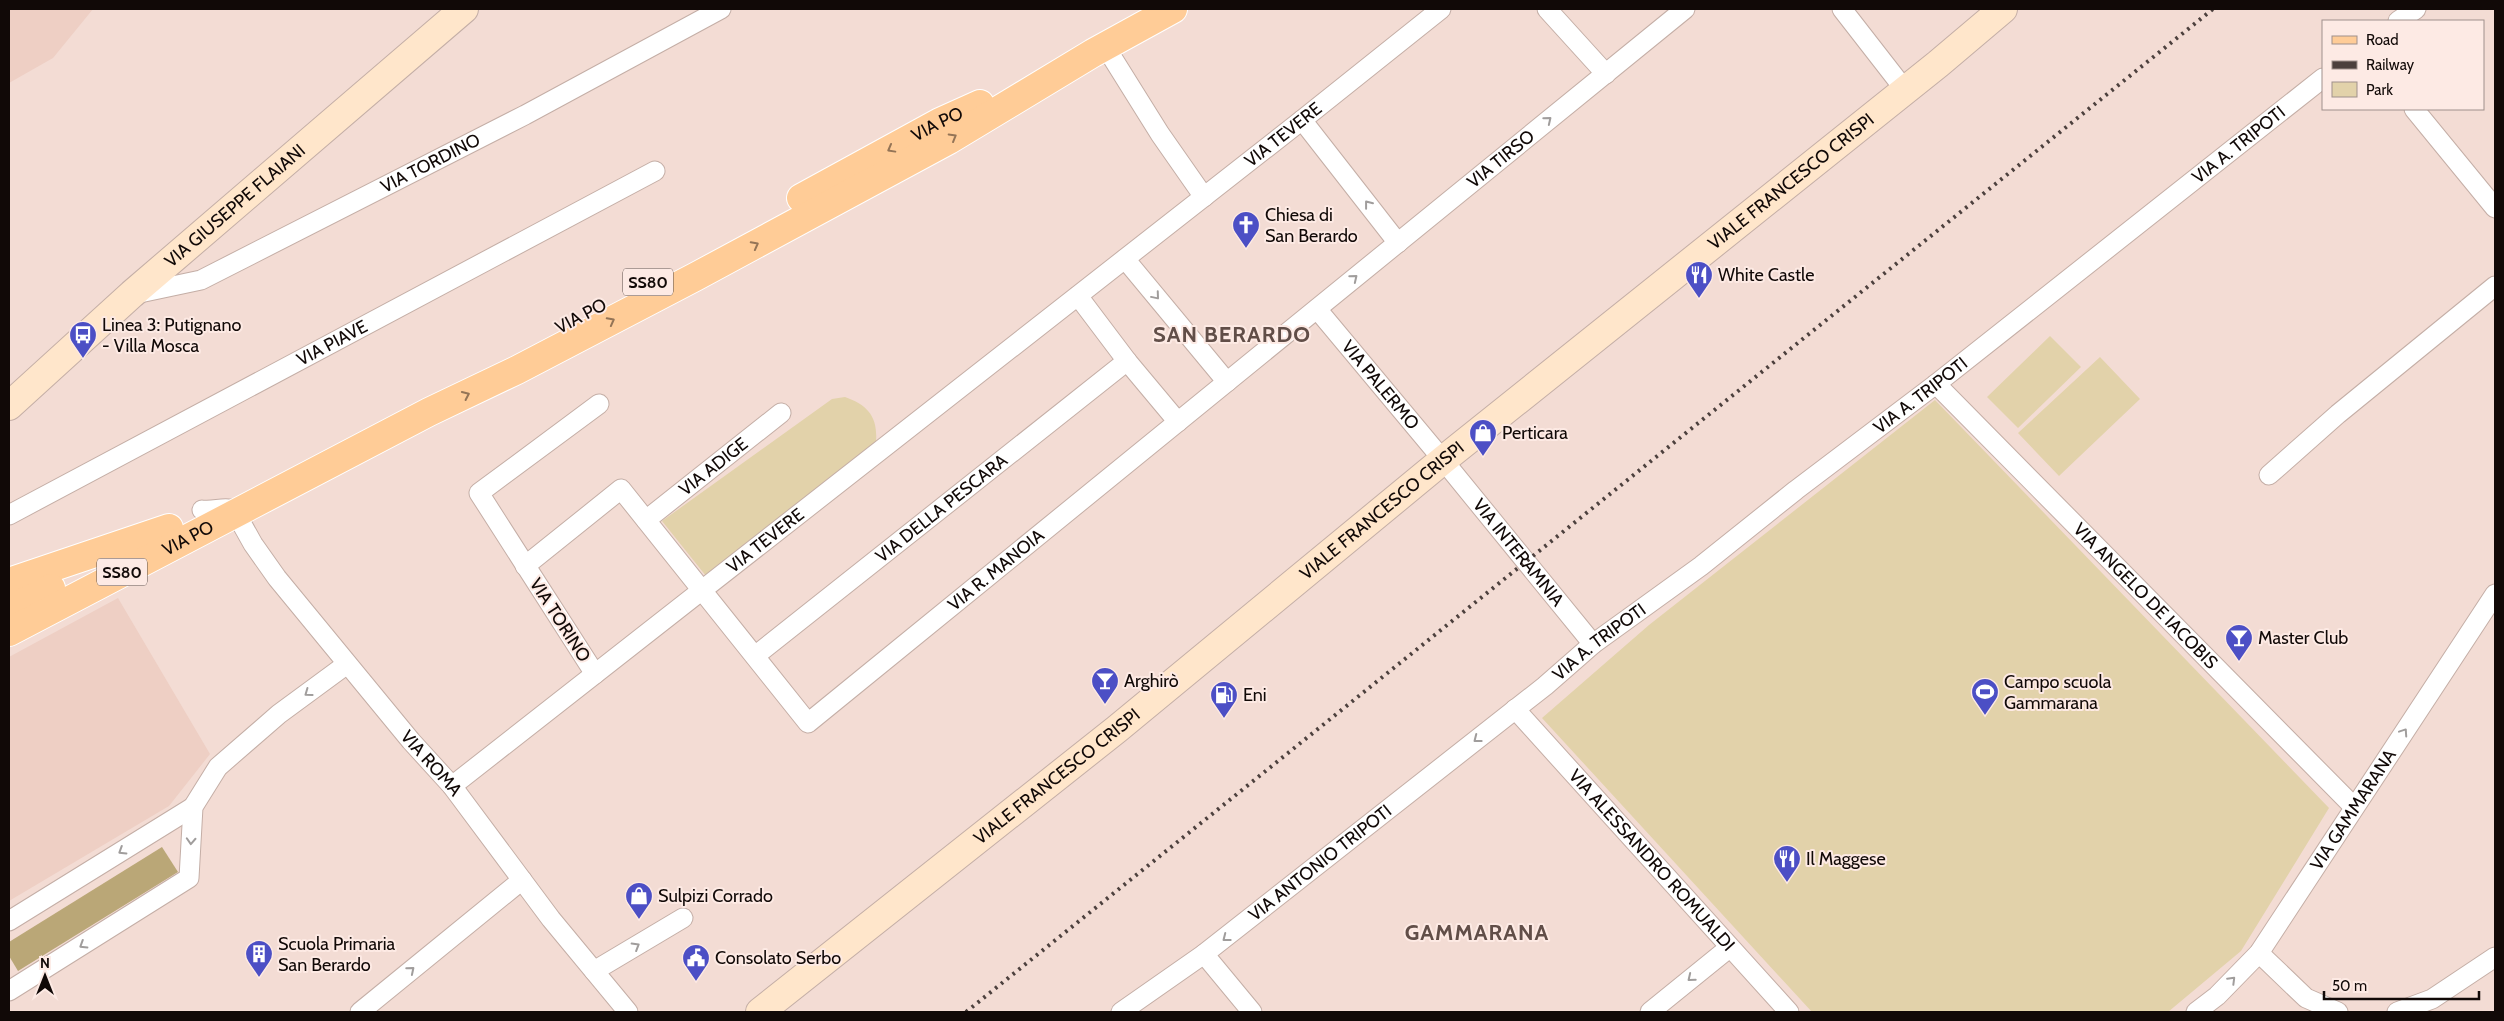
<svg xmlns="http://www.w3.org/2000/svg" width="2504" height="1021" font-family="Cabin,sans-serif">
	<rect width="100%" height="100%" fill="#f3dcd4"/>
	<path fill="#eecfc4" d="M9,9h84l-40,49 -44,25z
		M118,598l92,156 -41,52 -160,95v-244z"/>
	<path fill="#e2d2aa" d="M2050,336l31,31 -63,61 -31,-31z
		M2100,357l40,42 -81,77 -41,-43z
		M845,397c23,8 33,20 31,45l-170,134 -44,-55 170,-122z
		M1935,400l394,408 -88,143 -73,61h-356l-270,-294 107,-93z"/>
	<path fill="#baa777" d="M162,847l16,25 -160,99 -9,-15v-14z"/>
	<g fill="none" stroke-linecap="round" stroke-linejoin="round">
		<defs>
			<g id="street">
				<path d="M1547,9l59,65"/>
				<path d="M1842,9l63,81"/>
				<path d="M2398,21l18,-12"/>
				<path d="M1105,46l55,88 44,63"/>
				<path d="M2414,109l81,99"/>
				<path d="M1302,120l96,123"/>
				<path d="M1125,259l102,123"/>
				<path id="s1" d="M135,294l66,-14 324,-165 196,-106"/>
				<path d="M1078,296l49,65 51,61"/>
				<path id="s2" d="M1317,309l126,151 150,184"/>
				<path id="s3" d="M1936,384l418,423"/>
				<path d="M2269,475l69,-61 157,-128"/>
				<path id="s4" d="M202,510c12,2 22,-4 32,0l19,34 24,34 134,163 41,45 99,133 77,93"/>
				<path id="s5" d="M9,515l646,-344"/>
				<path id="s6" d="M646,520l135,-107"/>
				<path id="s7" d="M525,566l96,-77 187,234 877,-714"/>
				<path id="s8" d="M755,656l372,-295"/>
				<path d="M595,674l-116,-181 120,-89"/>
				<path id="s9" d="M1515,709l274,303"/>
				<path id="s10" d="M452,786l850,-666 139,-111"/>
				<path d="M9,921l184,-114"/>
				<path d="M2259,953l47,45 32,14"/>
				<path d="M1204,954l48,58"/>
				<path d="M594,971l89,-53"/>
				<path d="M9,991l180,-113 4,-71 25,-40 61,-53 68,-50"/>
				<path d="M360,1012l162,-132"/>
				<path id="s11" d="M1121,1012l83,-58 341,-268 48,-42 108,-78 95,-76 140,-106 387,-306"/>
				<path d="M1650,1012l79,-64"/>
				<path id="s12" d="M2196,1012l21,-16 42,-43 236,-359"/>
				<path d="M2397,1012l35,-13 63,-42"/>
			</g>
			<g id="secondary">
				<path id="s13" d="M9,406l123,-112 332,-285"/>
				<path id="s14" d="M760,1012l357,-283 326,-269 495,-396 65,-55"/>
			</g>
			<g id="primary">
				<path id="s15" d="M801,198l139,-76 40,-18"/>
				<path d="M9,582l160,-54"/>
				<path d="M9,610l42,-22"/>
				<path id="s16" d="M9,632l420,-220 88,-42 178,-93 254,-137 144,-87 80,-44"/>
			</g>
		</defs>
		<use href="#street" stroke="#c4aea6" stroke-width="21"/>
		<use href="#secondary" stroke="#c4aea6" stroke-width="30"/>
		<use href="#primary" stroke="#fff" stroke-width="30"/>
		<use href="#street" stroke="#fff" stroke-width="19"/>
		<use href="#secondary" stroke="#ffe6cb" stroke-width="28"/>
		<use href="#primary" stroke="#ffcc97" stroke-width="28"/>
		<path stroke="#4c403d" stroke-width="4" stroke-dasharray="2.5 5" stroke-linecap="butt" d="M966,1012l1247,-1003"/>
	</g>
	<defs><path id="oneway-chevron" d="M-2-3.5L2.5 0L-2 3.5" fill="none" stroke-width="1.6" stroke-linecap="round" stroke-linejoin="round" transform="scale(1.25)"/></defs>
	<g stroke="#a09d9c">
		<use href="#oneway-chevron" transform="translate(1548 120) rotate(-39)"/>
		<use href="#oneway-chevron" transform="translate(1368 204) rotate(-128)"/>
		<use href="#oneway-chevron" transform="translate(1354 278) rotate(-39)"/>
		<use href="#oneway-chevron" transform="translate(1156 296) rotate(50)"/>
		<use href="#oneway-chevron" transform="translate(308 693) rotate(144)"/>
		<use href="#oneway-chevron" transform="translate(2404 732) rotate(-56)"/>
		<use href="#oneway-chevron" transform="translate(1477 739) rotate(142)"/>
		<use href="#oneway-chevron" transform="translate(191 841) rotate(93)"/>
		<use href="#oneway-chevron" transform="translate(122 851) rotate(148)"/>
		<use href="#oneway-chevron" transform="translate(1226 938) rotate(142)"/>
		<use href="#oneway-chevron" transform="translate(83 945) rotate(148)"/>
		<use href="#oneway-chevron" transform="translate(636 946) rotate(-31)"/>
		<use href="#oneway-chevron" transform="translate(411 970) rotate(-40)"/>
		<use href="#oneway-chevron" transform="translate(1691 978) rotate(141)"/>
		<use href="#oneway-chevron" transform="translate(2232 980) rotate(-45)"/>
	</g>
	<g stroke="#947456">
		<use href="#oneway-chevron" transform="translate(953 137) rotate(-30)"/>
		<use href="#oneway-chevron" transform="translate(891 149) rotate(151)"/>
		<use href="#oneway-chevron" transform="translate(755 245) rotate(-28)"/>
		<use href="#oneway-chevron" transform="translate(611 321) rotate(-28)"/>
		<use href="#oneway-chevron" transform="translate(466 395) rotate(-25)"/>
	</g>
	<defs>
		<symbol id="church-pin" viewBox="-11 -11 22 30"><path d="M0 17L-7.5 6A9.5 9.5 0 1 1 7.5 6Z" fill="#4c4fc5" stroke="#fdeae4"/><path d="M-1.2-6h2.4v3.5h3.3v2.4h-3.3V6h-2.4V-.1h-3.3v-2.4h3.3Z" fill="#fff"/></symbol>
		<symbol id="restaurant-pin" viewBox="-11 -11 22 30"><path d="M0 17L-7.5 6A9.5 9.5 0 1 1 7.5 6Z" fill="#4c4fc5" stroke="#fdeae4"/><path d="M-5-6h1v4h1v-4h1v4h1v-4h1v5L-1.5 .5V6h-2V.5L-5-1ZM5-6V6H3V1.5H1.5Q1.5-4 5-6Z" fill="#fff"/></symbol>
		<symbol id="bus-pin" viewBox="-11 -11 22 30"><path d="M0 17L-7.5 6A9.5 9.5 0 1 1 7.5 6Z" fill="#4c4fc5" stroke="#fdeae4"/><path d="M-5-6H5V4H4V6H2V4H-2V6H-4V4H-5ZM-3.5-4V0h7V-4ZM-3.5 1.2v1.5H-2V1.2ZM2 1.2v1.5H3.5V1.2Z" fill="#fff"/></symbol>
		<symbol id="shop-pin" viewBox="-11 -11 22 30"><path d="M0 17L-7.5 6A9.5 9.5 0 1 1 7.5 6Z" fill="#4c4fc5" stroke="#fdeae4"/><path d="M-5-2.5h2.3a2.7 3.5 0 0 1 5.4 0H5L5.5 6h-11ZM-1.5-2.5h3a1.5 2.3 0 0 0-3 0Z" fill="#fff"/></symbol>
		<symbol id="bar-pin" viewBox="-11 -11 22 30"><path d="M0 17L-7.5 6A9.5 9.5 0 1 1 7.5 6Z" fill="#4c4fc5" stroke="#fdeae4"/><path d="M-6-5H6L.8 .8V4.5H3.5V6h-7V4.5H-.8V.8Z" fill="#fff"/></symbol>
		<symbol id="stadium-pin" viewBox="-11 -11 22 30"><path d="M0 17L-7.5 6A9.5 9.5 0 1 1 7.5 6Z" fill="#4c4fc5" stroke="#fdeae4"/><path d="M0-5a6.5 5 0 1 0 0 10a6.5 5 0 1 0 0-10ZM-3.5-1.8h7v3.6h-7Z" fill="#fff"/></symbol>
		<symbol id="fuel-pin" viewBox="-11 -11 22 30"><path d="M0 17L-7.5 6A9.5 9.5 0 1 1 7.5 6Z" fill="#4c4fc5" stroke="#fdeae4"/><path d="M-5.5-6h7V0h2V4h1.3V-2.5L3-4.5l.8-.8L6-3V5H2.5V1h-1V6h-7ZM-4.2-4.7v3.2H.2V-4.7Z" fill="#fff"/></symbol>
		<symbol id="building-pin" viewBox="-11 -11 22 30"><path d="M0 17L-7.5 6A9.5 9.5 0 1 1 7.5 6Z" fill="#4c4fc5" stroke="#fdeae4"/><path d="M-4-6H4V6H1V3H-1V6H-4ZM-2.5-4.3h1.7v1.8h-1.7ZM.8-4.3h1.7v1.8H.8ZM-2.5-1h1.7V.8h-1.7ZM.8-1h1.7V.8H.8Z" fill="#fff"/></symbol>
		<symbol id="civic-pin" viewBox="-11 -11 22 30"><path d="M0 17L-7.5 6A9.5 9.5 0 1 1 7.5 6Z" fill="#4c4fc5" stroke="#fdeae4"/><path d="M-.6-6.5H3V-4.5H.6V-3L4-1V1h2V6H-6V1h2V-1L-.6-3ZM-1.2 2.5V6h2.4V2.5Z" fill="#fff"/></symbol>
	</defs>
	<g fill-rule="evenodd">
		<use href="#church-pin" x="1230" y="209" width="32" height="43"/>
		<use href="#restaurant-pin" x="1683" y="259" width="32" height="43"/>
		<use href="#bus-pin" x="67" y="319" width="32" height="43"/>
		<use href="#shop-pin" x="1467" y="417" width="32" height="43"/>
		<use href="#bar-pin" x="2223" y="622" width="32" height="43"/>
		<use href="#bar-pin" x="1089" y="665" width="32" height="43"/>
		<use href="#stadium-pin" x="1969" y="676" width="32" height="43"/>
		<use href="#fuel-pin" x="1208" y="679" width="32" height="43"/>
		<use href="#restaurant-pin" x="1771" y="843" width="32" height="43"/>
		<use href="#shop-pin" x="623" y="880" width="32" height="43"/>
		<use href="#building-pin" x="243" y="938" width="32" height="43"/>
		<use href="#civic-pin" x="680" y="942" width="32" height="43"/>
	</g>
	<g text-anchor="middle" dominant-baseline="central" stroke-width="4" stroke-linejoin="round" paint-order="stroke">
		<g fill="#fdeae4" stroke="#584c49" stroke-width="1">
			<rect x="623" y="268.5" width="50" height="27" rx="4"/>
			<rect x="97" y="558.5" width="50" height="27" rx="4"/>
		</g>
		<g font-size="16" font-weight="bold" fill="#110907">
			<text x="648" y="282">SS80</text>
			<text x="122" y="572">SS80</text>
		</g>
		<g font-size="18" fill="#110907" stroke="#fdeae4">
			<text stroke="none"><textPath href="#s15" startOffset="155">VIA PO</textPath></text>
			<text stroke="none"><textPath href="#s10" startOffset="1056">VIA TEVERE</textPath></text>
			<text stroke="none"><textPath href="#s11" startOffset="1415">VIA A. TRIPOTI</textPath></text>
			<text stroke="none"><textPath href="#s7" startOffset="1316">VIA TIRSO</textPath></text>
			<text stroke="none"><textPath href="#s1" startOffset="325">VIA TORDINO</textPath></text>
			<text stroke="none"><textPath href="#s14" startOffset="1324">VIALE FRANCESCO CRISPI</textPath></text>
			<text stroke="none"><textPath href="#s13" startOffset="302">VIA GIUSEPPE FLAIANI</textPath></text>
			<text transform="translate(581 316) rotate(-28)">VIA PO</text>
			<text stroke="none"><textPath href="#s5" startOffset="366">VIA PIAVE</textPath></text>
			<text stroke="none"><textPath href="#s2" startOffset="99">VIA PALERMO</textPath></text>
			<text stroke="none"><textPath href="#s11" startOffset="1010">VIA A. TRIPOTI</textPath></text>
			<text stroke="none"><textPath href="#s6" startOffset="86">VIA ADIGE</textPath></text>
			<text stroke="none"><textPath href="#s8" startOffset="238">VIA DELLA PESCARA</textPath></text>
			<text stroke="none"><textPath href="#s14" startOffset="799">VIALE FRANCESCO CRISPI</textPath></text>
			<text stroke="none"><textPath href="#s16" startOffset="202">VIA PO</textPath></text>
			<text stroke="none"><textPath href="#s10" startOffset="398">VIA TEVERE</textPath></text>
			<text stroke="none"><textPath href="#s2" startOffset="316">VIA INTERAMNIA</textPath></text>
			<text stroke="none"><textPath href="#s7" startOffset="665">VIA R. MANOIA</textPath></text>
			<text stroke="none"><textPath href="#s3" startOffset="298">VIA ANGELO DE IACOBIS</textPath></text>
			<text transform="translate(560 620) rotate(57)">VIA TORINO</text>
			<text stroke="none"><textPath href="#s11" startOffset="605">VIA A. TRIPOTI</textPath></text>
			<text stroke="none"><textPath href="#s4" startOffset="354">VIA ROMA</textPath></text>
			<text stroke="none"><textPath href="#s14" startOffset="379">VIALE FRANCESCO CRISPI</textPath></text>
			<text stroke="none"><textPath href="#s12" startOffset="258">VIA GAMMARANA</textPath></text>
			<text stroke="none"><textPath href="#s9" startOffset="204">VIA ALESSANDRO ROMUALDI</textPath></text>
			<text stroke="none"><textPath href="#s11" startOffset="249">VIA ANTONIO TRIPOTI</textPath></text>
		</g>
		<g font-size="18" fill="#110907" stroke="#fdeae4" text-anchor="start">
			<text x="1265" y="215">Chiesa di<tspan x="1265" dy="21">San Berardo</tspan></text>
			<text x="1718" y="275">White Castle</text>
			<text x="102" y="325">Linea 3: Putignano<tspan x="102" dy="21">- Villa Mosca</tspan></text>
			<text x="1502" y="433">Perticara</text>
			<text x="2258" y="638">Master Club</text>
			<text x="1124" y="681">Arghirò</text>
			<text x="2004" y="682">Campo scuola<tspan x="2004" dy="21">Gammarana</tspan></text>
			<text x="1243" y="695">Eni</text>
			<text x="1806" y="859">Il Maggese</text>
			<text x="658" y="896">Sulpizi Corrado</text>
			<text x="278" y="944">Scuola Primaria<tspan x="278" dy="21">San Berardo</tspan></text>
			<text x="715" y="958">Consolato Serbo</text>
		</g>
		<g font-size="22" font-weight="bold" letter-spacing="1" fill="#614e48" stroke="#fdeae4">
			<text x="1232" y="334">SAN BERARDO</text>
			<text x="1477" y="932">GAMMARANA</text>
		</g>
	</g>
	<rect width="2504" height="1021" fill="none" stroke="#110907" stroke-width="20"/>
	<rect x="2322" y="20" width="162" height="90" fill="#fdeae4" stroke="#9f908c"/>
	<rect x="2332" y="36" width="25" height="8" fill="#ffcc97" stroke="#9f908c"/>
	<text x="2366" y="45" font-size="15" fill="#110907">Road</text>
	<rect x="2332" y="61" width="25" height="8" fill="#4c403d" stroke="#9f908c"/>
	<text x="2366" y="70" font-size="15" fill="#110907">Railway</text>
	<rect x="2332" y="82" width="25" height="15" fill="#e2d2aa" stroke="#9f908c"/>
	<text x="2366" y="95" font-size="15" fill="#110907">Park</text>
	<g transform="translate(45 976)" stroke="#fdeae4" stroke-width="4" paint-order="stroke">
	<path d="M0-4L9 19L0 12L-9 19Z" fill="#110907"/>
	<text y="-8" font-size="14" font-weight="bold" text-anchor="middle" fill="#110907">N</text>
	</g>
	<path d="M2324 991v8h155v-8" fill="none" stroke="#110907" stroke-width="2.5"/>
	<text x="2332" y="991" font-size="15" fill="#110907" stroke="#fdeae4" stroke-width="4" paint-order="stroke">50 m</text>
</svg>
